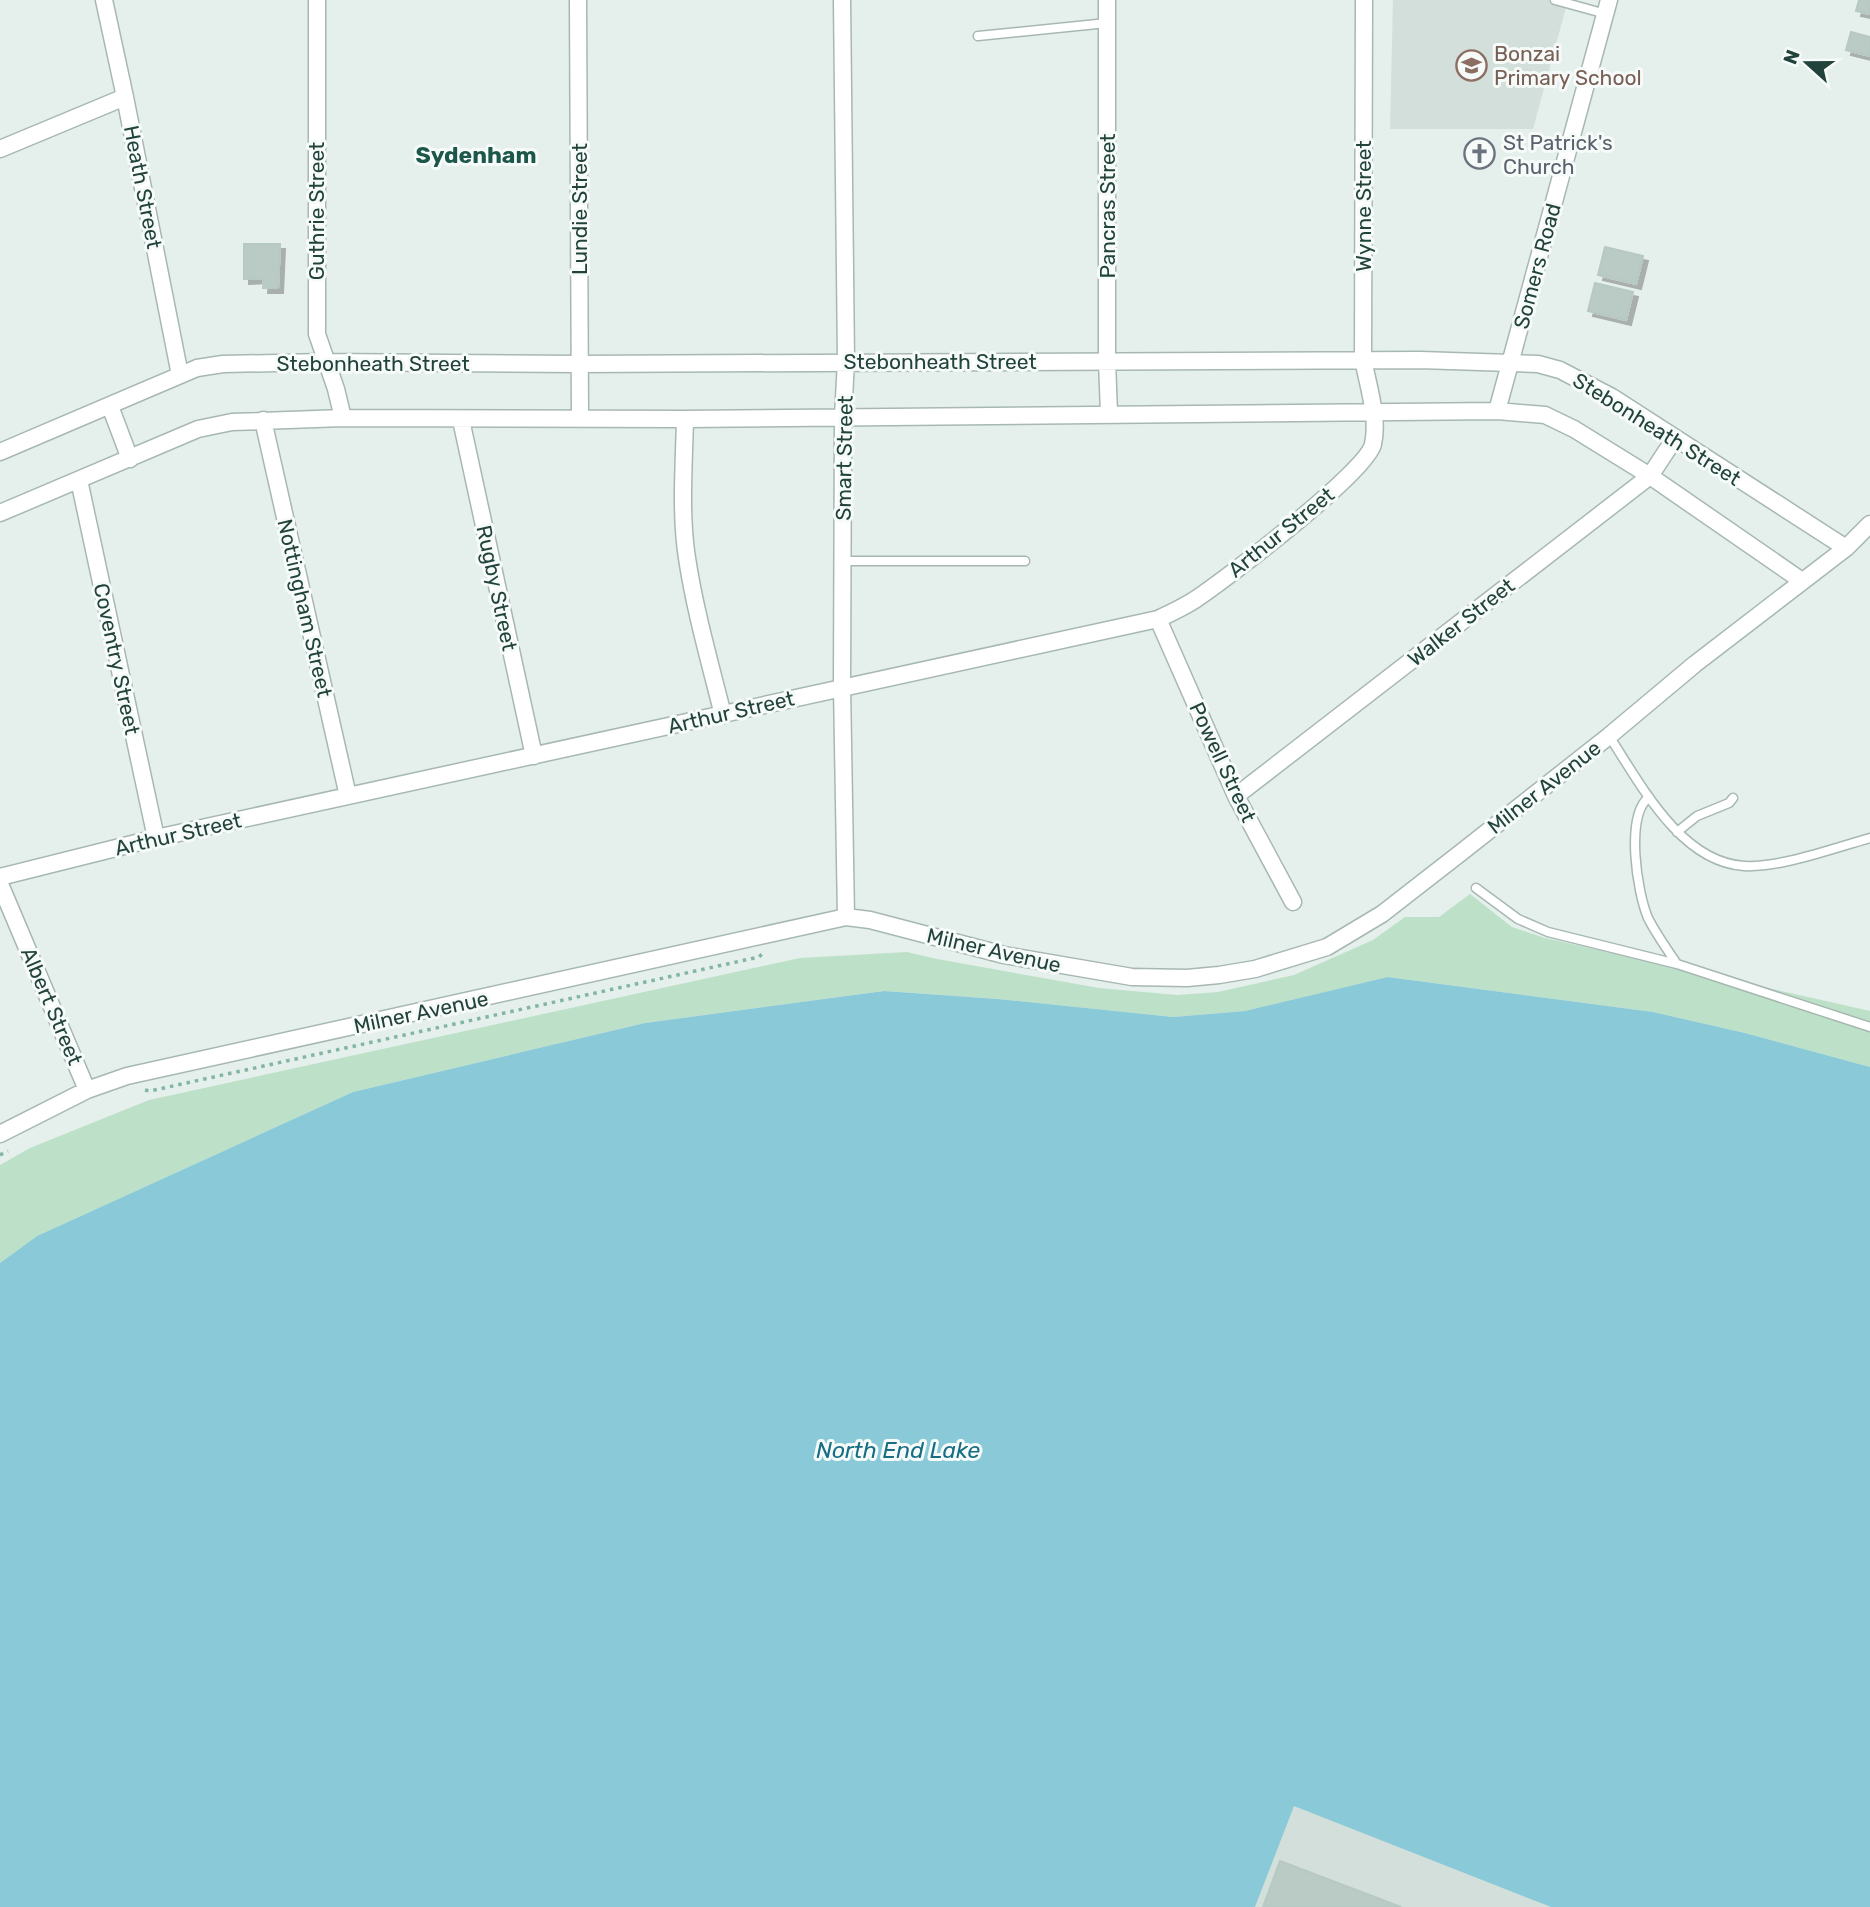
<svg xmlns="http://www.w3.org/2000/svg" width="1870" height="1907" font-family="Rubik,sans-serif">
	<defs>
		<filter id="shadow"><feDropShadow dx="5" dy="5" stdDeviation="0" flood-color="#0004"/></filter>
	</defs>
	<rect width="100%" height="100%" fill="#e5efeb"/>
	<path fill="#d3dfda" d="M1393,0h175l-35,129h-143z
		M1293,1805l258,102h-296z"/>
	<path fill="#bde1c8" d="M1470,894l42,33 33,11 325,73v56l-125,-34 -92,-21 -264,-35 -144,34 -72,6 -175,-18 -114,-8 -239,32 -292,69 -316,144 -37,27v-98l30,-17 119,-48 651,-142 107,-6 30,7 162,29 78,7 41,-3 76,-17 79,-35 32,-23h34z"/>
	<path fill="#8ac9d7" d="M1388,977l265,35 92,21 125,34v840h-319l-257,-101 -39,101h-1255v-644l37,-27 316,-144 292,-69 239,-32 114,8 175,18 72,-6z"/>
	<path fill="#bacac4" stroke="#b6c9c2" stroke-width="2" filter="url(#shadow)" d="M1859,0h11v14l-14,-3z
		M1851,32l19,5v19l-24,-6z
		M244,244h36l-2,44h-15l1,-10 -20,1z
		M1605,247l38,9 -7,28 -38,-9z
		M1595,283l38,9 -7,28 -38,-9z
		M1280,1861l121,46h-138z"/>
	<g fill="none" stroke-linecap="round" stroke-linejoin="round">
		<defs>
			<path id="lane" d="M1555,0l51,14
				M978,36l129,-13
				M842,561h183
				M1609,736c31,47 71,126 135,130 36,2 90,-18 126,-28
				M1649,797c-24,19 -12,95 -1,121 8,16 19,31 29,46
				M1677,832l20,-16 32,-13 4,-5
				M1476,888l42,31 30,13 129,32 193,63"/>
			<path id="street" d="M104,0l21,97 55,278
				M317,0v334l19,55 7,29
				M578,0l2,418
				M842,0l4,361 -3,56 -1,269 4,231
				M1107,0v361l2,52
				M0,149l125,-52
				M110,406l20,53
				M1497,411l112,-411
				M685,419c-1,46 -5,94 2,139 8,53 23,105 36,157
				M263,420l85,376
				M461,420l73,336
				M0,452l197,-84 26,-4 102,-2 254,2 841,-4 118,4 22,6 52,27 234,151
				M79,480l77,358
				M0,513l198,-84 34,-7 111,-4 342,1 812,-8 48,4 29,14 76,47 152,105
				M1158,619l78,177 57,106
				M1236,796l414,-320 25,-38
				M0,877l156,-39 1002,-219c13,-6 26,-12 38,-20 30,-20 172,-128 177,-155 6,-26 -5,-58 -10,-85l1,-359
				M0,884l87,206
				M0,1134l87,-44 40,-14 719,-159 24,3 134,35 128,22 55,1 32,-3 36,-6 72,-22 55,-33 81,-63 146,-115 86,-72 151,-116 24,-24"/>
		</defs>
		<use href="#lane" stroke="#a7b8b3" stroke-width="11"/>
		<use href="#street" stroke="#a7b8b3" stroke-width="19"/>
		<path stroke="#83b5a7" stroke-width="3.5" stroke-dasharray="3.5 5" stroke-linecap="butt" d="M145,1090l5,1 609,-134 3,-3
			M0,1155l8,-4"/>
		<use href="#lane" stroke="#fff" stroke-width="8"/>
		<use href="#street" stroke="#fff" stroke-width="16"/>
	</g>
	<defs>
		<symbol id="school-ring" viewBox="-11 -11 22 22"><circle r="9.5" fill="#f6fbf9" stroke="#8d6e63" stroke-width="1.5"/><path d="M0-5L7-2L0 1L-7-2ZM-4 1L0 2.5L4 1V4Q0 6-4 4Z" fill="#8d6e63"/></symbol>
		<symbol id="church-ring" viewBox="-11 -11 22 22"><circle r="9.5" fill="#f6fbf9" stroke="#6b7280" stroke-width="1.5"/><path d="M-1.2-6h2.4v3.5h3.3v2.4h-3.3V6h-2.4V-.1h-3.3v-2.4h3.3Z" fill="#6b7280"/></symbol>
	</defs>
	<g fill-rule="evenodd">
		<use href="#school-ring" x="1454" y="48" width="35" height="35"/>
		<use href="#church-ring" x="1462" y="136" width="35" height="35"/>
	</g>
	<g text-anchor="middle" dominant-baseline="central" stroke-width="6" stroke-linejoin="round" paint-order="stroke">
		<g font-size="21" fill="#785e54" stroke="#f6fbf9" text-anchor="start">
			<text x="1494" y="53">Bonzai<tspan x="1494" dy="24">Primary School</tspan></text>
		</g>
		<g font-size="21" fill="#5b616d" stroke="#f6fbf9" text-anchor="start">
			<text x="1503" y="142">St Patrick's<tspan x="1503" dy="24">Church</tspan></text>
		</g>
		<g font-size="21" fill="#22433b" stroke="#f6fbf9">
			<text transform="translate(143 187) rotate(79)">Heath Street</text>
			<text transform="translate(1107 206) rotate(-90)">Pancras Street</text>
			<text transform="translate(1363 206) rotate(-90)">Wynne Street</text>
			<text transform="translate(579 209) rotate(-90)">Lundie Street</text>
			<text transform="translate(316 211) rotate(-90)">Guthrie Street</text>
			<text transform="translate(1537 266) rotate(-75)">Somers Road</text>
			<text x="940" y="361">Stebonheath Street</text>
			<text x="373" y="363">Stebonheath Street</text>
			<text transform="translate(1657 429) rotate(32)">Stebonheath Street</text>
			<text transform="translate(844 458) rotate(-89)">Smart Street</text>
			<text transform="translate(1281 532) rotate(-39)">Arthur Street</text>
			<text transform="translate(497 588) rotate(78)">Rugby Street</text>
			<text transform="translate(305 608) rotate(77)">Nottingham Street</text>
			<text transform="translate(1461 622) rotate(-38)">Walker Street</text>
			<text transform="translate(117 659) rotate(78)">Coventry Street</text>
			<text transform="translate(731 712) rotate(-13)">Arthur Street</text>
			<text transform="translate(1223 762) rotate(65)">Powell Street</text>
			<text transform="translate(1544 787) rotate(-38)">Milner Avenue</text>
			<text transform="translate(178 834) rotate(-13)">Arthur Street</text>
			<text transform="translate(994 950) rotate(13)">Milner Avenue</text>
			<text transform="translate(52 1006) rotate(67)">Albert Street</text>
			<text transform="translate(421 1012) rotate(-12)">Milner Avenue</text>
		</g>
		<g font-size="23" font-weight="bold" fill="#1c574a" stroke="#f6fbf9">
			<text x="476" y="155">Sydenham</text>
		</g>
		<g font-size="23" font-style="italic" fill="#176e84" stroke="#f6fbf9">
			<text x="898" y="1450">North End Lake</text>
		</g>
	</g>
	<g transform="translate(1807 63) rotate(291)" stroke="#f6fbf9" stroke-width="5" paint-order="stroke">
	<path d="M0-5L12 26L0 18L-12 26Z" fill="#22433b"/>
	<text y="-10" font-size="19" font-weight="bold" text-anchor="middle" fill="#22433b">N</text>
	</g>
</svg>
